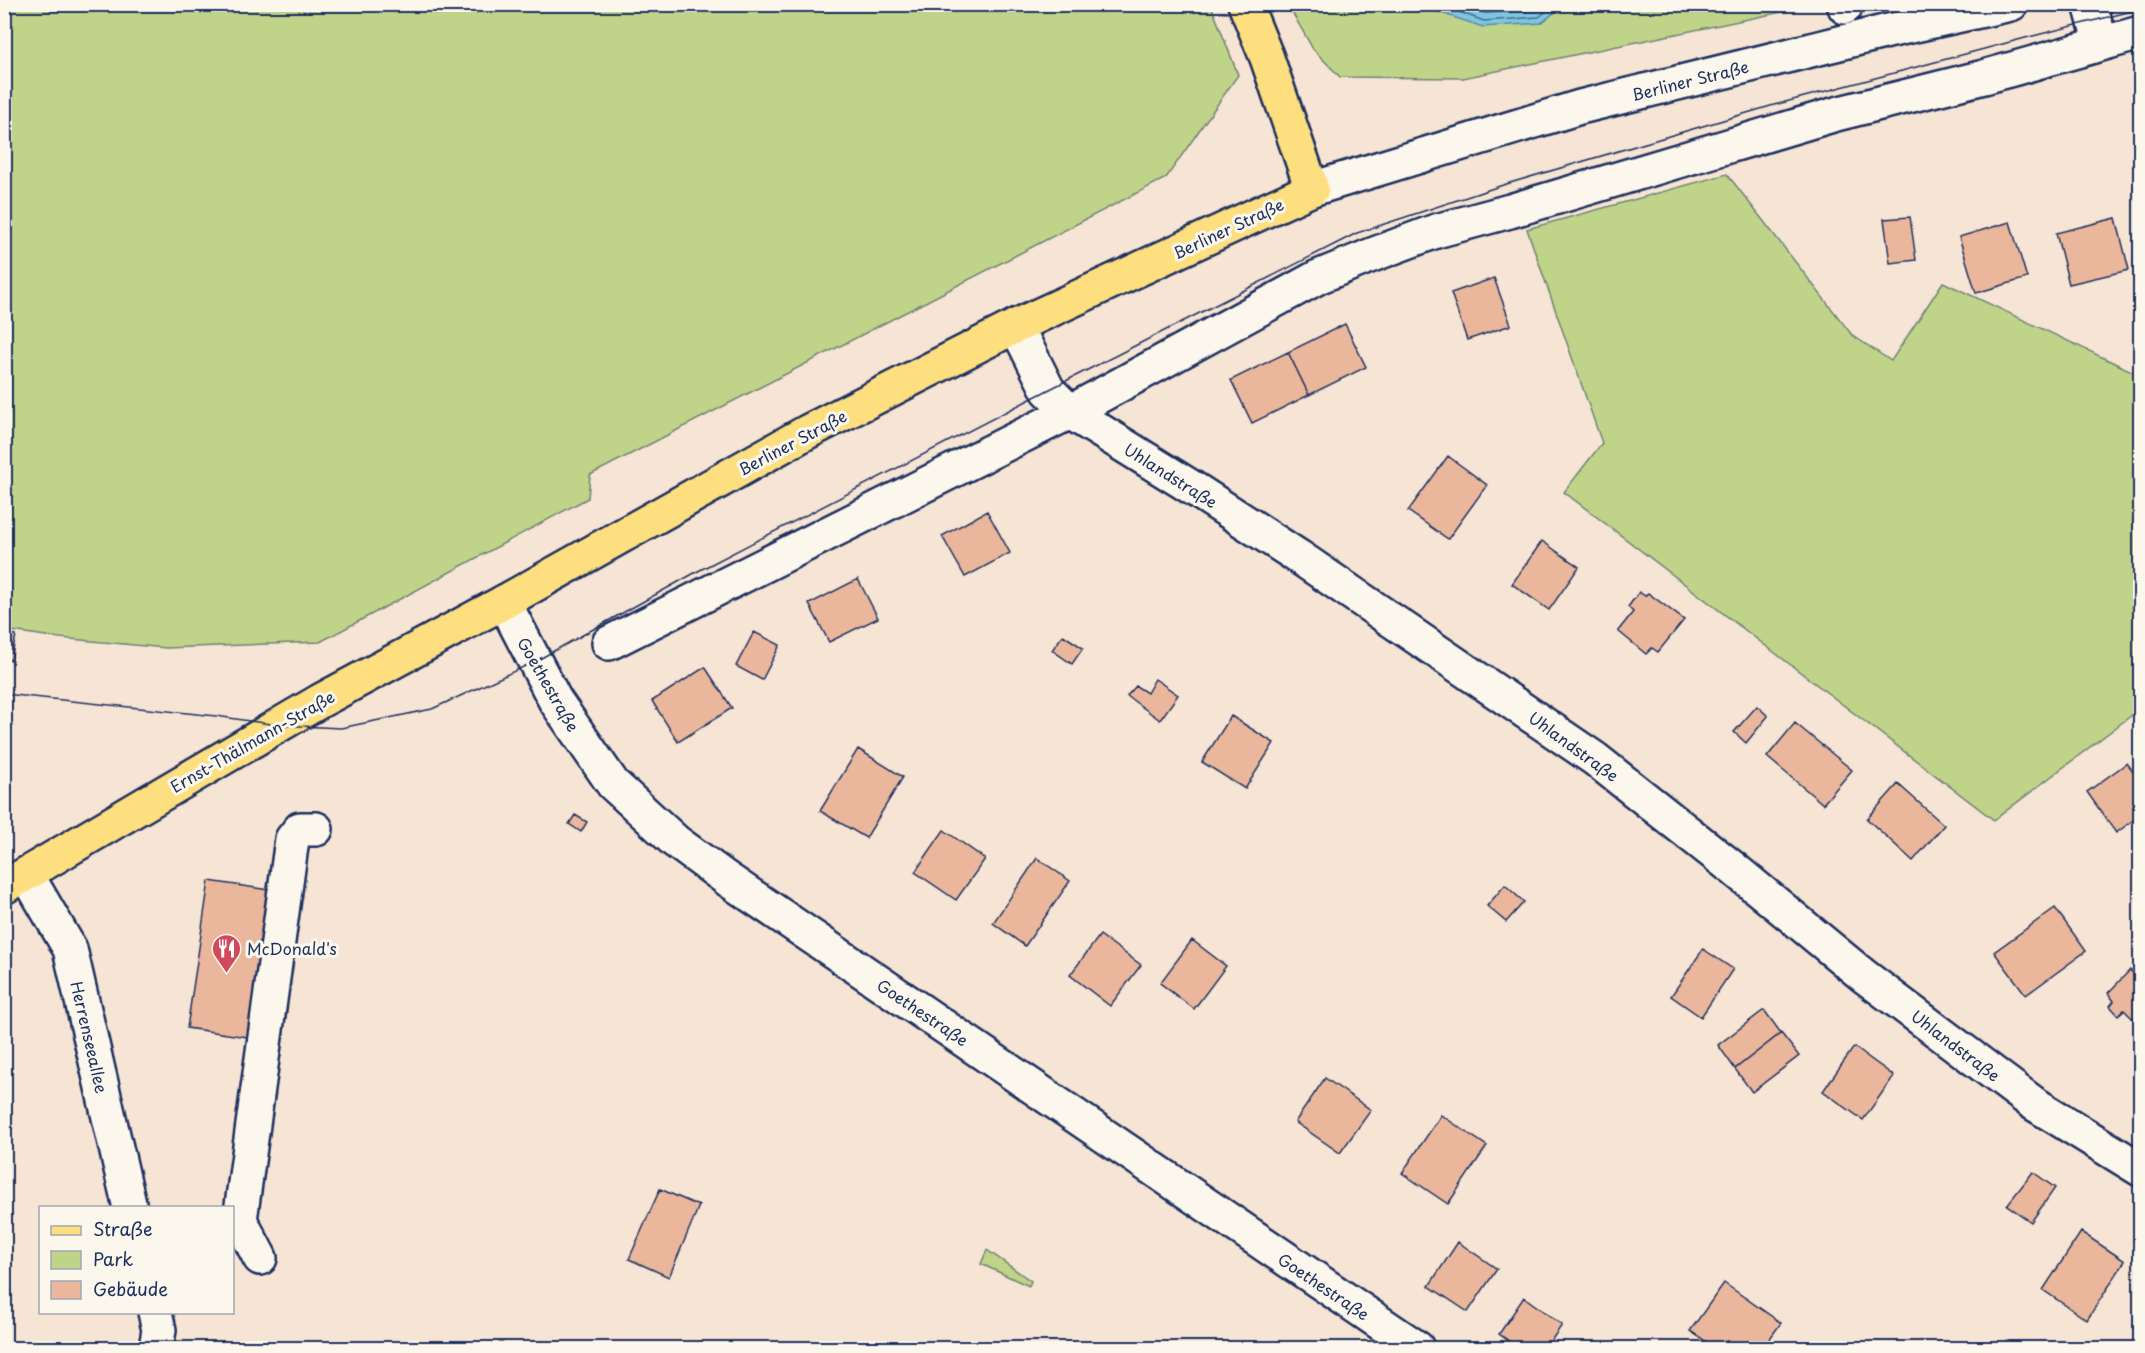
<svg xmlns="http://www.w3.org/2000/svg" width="2145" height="1353" font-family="'Playpen Sans',sans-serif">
	<rect width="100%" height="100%" fill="#f6e4d4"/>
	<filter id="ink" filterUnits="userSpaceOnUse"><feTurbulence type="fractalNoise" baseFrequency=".0167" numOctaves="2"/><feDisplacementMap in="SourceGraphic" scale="12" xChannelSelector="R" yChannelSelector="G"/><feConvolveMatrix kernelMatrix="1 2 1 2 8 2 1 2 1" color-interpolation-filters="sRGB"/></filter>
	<g filter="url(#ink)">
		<path fill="#c0d489" stroke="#6e8274" stroke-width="1.5" d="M5,4l1206,1 27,70 -72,103 -576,297 -2,23 -268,144 -154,6 -106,-10 -55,-8z
			M1288,5h129l16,4 108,14 23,-18h252l-353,73 -123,-1 -27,-28z
			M1727,174l125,161 39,26 52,-79 197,93v334l-146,111 -430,-328 38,-49 -75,-214z
			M987,1250l44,31 -2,5 -48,-22z"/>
		<path fill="#7ec6de" stroke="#568aab" stroke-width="1.5" d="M1417,5l147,-1v1l-23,18 -58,4z"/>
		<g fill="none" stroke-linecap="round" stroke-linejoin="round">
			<path stroke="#436b91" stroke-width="1.5" d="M1437,4l47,17 55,-4 16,-13
				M1460,4l25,9 51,-3 7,-6"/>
		</g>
		<path fill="#eab79c" stroke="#1b2f5e" stroke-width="1.5" d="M1910,217l6,43 -26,3 -6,-44z
			M2116,218l13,52 -60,14 -13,-51z
			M2010,222l17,56 -51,15 -17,-56z
			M1494,278l17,47 -44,15 -16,-47z
			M1345,324l21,43 -57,28 -21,-43z
			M1288,352l21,43 -57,28 -21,-43z
			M1448,456l39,29 -39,54 -40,-28z
			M987,511l23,42 -45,24 -23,-41z
			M1542,541l37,26 -30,43 -37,-26z
			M858,579l20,39 -49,24 -20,-38z
			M1639,592l6,4 3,-3 36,27 -26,32 -6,-4 -6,6 -28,-23 15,-19 -5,-5z
			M4,632l12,3 -5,25 -7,-1z
			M754,632l26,13 -18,35 -26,-14z
			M1063,635l20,13 -11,16 -20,-14z
			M705,667l27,41 -54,34 -26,-41z
			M1155,679l23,16 -18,25 -33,-24 9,-10 11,7z
			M1757,706l11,10 -22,27 -12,-11z
			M1231,716l43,27 -29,46 -43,-27z
			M1795,723l57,47 -29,34 -56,-47z
			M858,749l45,28 -37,61 -46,-27z
			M2127,763l13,18v34l-24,18 -29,-41z
			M1898,784l46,41 -31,36 -46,-42z
			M575,815l12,7 -6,10 -12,-8z
			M944,830l41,29 -29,41 -41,-28z
			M1037,858l33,23 -45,65 -32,-23z
			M209,881l60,9 -4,64 -5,-1 -6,39h5l-2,13h-5l-5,32 -60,-9z
			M1505,885l19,17 -18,20 -19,-16z
			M2055,908l31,43 -60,44 -32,-43z
			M1100,935l41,30 -31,41 -40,-31z
			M1192,940l34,26 -32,43 -34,-26z
			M1703,949l30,20 -32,48 -30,-21z
			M2130,970l10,10v31l-7,8 -9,-9 -6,5 -8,-9 4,-5 -6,-8z
			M1764,1010l17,23 -46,36 -17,-24z
			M1781,1033l18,23 -47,36 -17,-23z
			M1854,1047l40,29 -31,44 -40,-29z
			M1325,1078l46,32 -31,43 -45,-31z
			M1441,1115l46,31 -39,58 -46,-31z
			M2033,1172l22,16 -24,34 -24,-17z
			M660,1189l39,17 -30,71 -40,-18z
			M2081,1232l44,29 -38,59 -44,-30z
			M1458,1242l39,27 -29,43 -39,-26z
			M1724,1283l57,40 -18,25h-47l-26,-17z
			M1524,1297l38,28 -16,23h-27l-20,-14z"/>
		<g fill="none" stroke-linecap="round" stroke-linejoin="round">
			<defs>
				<path id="minor" d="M1844,4l1,3
					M2090,4l11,40
					M1312,189l268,-82 308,-76 123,-27
					M1016,326l32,64 22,22 129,80 100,65 296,202 139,110 130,107 52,39 117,88 107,66
					M504,602l51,98 58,84 62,57 52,38 690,469
					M609,643l461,-231 248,-135 54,-22 64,-24 74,-20 326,-97 148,-37 156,-44
					M27,875l43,74 60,259
					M260,1258l-20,-38 52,-381 8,-10h16
					M155,1312l4,18 -3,18"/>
				<path id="major" d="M4,887l316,-186 184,-99 303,-170 209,-106 296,-137 -45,-131 -22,-54"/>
			</defs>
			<use href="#minor" stroke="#1b2f5e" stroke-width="38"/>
			<use href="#major" stroke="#1b2f5e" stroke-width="38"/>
			<use href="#minor" stroke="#fbf7ec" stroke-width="33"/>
			<use href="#major" stroke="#fedf80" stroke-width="33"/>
			<path stroke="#1b2f5e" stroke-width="1.5" d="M4,694l212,22 61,9 64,3 91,-19 102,-47 166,-92 348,-180 309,-157 146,-48 271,-80 255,-68 111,-28"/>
		</g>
	</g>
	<defs>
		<symbol id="restaurant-pin" viewBox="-11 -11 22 30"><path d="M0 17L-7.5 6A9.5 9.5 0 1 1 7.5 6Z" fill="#d1495b" stroke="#fbf7ec"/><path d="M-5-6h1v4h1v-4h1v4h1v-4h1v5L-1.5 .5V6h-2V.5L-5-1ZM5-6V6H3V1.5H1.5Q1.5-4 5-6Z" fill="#fff"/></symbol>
	</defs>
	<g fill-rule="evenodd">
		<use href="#restaurant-pin" x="210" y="932" width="33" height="45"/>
	</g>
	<g text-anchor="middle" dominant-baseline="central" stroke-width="6" stroke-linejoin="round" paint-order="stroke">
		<g font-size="16" fill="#1b2f5e" stroke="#fbf7ec">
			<text transform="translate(1690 80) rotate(-14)">Berliner Straße</text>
			<text transform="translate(1228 228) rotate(-25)">Berliner Straße</text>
			<text transform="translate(792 442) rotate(-28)">Berliner Straße</text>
			<text transform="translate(1171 475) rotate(32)">Uhlandstraße</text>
			<text transform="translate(549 684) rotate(60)">Goethestraße</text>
			<text transform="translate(252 741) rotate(-30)">Ernst-Thälmann-Straße</text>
			<text transform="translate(1574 746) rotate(36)">Uhlandstraße</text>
			<text transform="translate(923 1012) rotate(34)">Goethestraße</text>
			<text transform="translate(90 1037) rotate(77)">Herrenseeallee</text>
			<text transform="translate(1956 1045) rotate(37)">Uhlandstraße</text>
			<text transform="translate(1324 1286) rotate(34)">Goethestraße</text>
		</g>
		<g font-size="16" fill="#1b2f5e" stroke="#fbf7ec" text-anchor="start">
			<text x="247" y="948">McDonald's</text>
		</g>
	</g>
	<rect width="2145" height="1353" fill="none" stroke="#fbf7ec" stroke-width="24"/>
	<rect x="12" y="12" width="2121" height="1329" fill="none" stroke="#1b2f5e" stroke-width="2" filter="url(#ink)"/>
	<rect x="39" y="1206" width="195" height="108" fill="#fbf7ec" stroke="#a1a7b3" stroke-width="1.5"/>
	<rect x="51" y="1226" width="30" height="9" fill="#fedf80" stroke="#a1a7b3" stroke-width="1.5"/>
	<text x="93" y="1236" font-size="18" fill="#1b2f5e">Straße</text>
	<rect x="51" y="1251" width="30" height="18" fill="#c0d489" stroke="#a1a7b3" stroke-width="1.5"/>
	<text x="93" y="1266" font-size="18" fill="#1b2f5e">Park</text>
	<rect x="51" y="1281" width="30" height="18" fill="#eab79c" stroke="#a1a7b3" stroke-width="1.5"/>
	<text x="93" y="1296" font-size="18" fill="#1b2f5e">Gebäude</text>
</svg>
